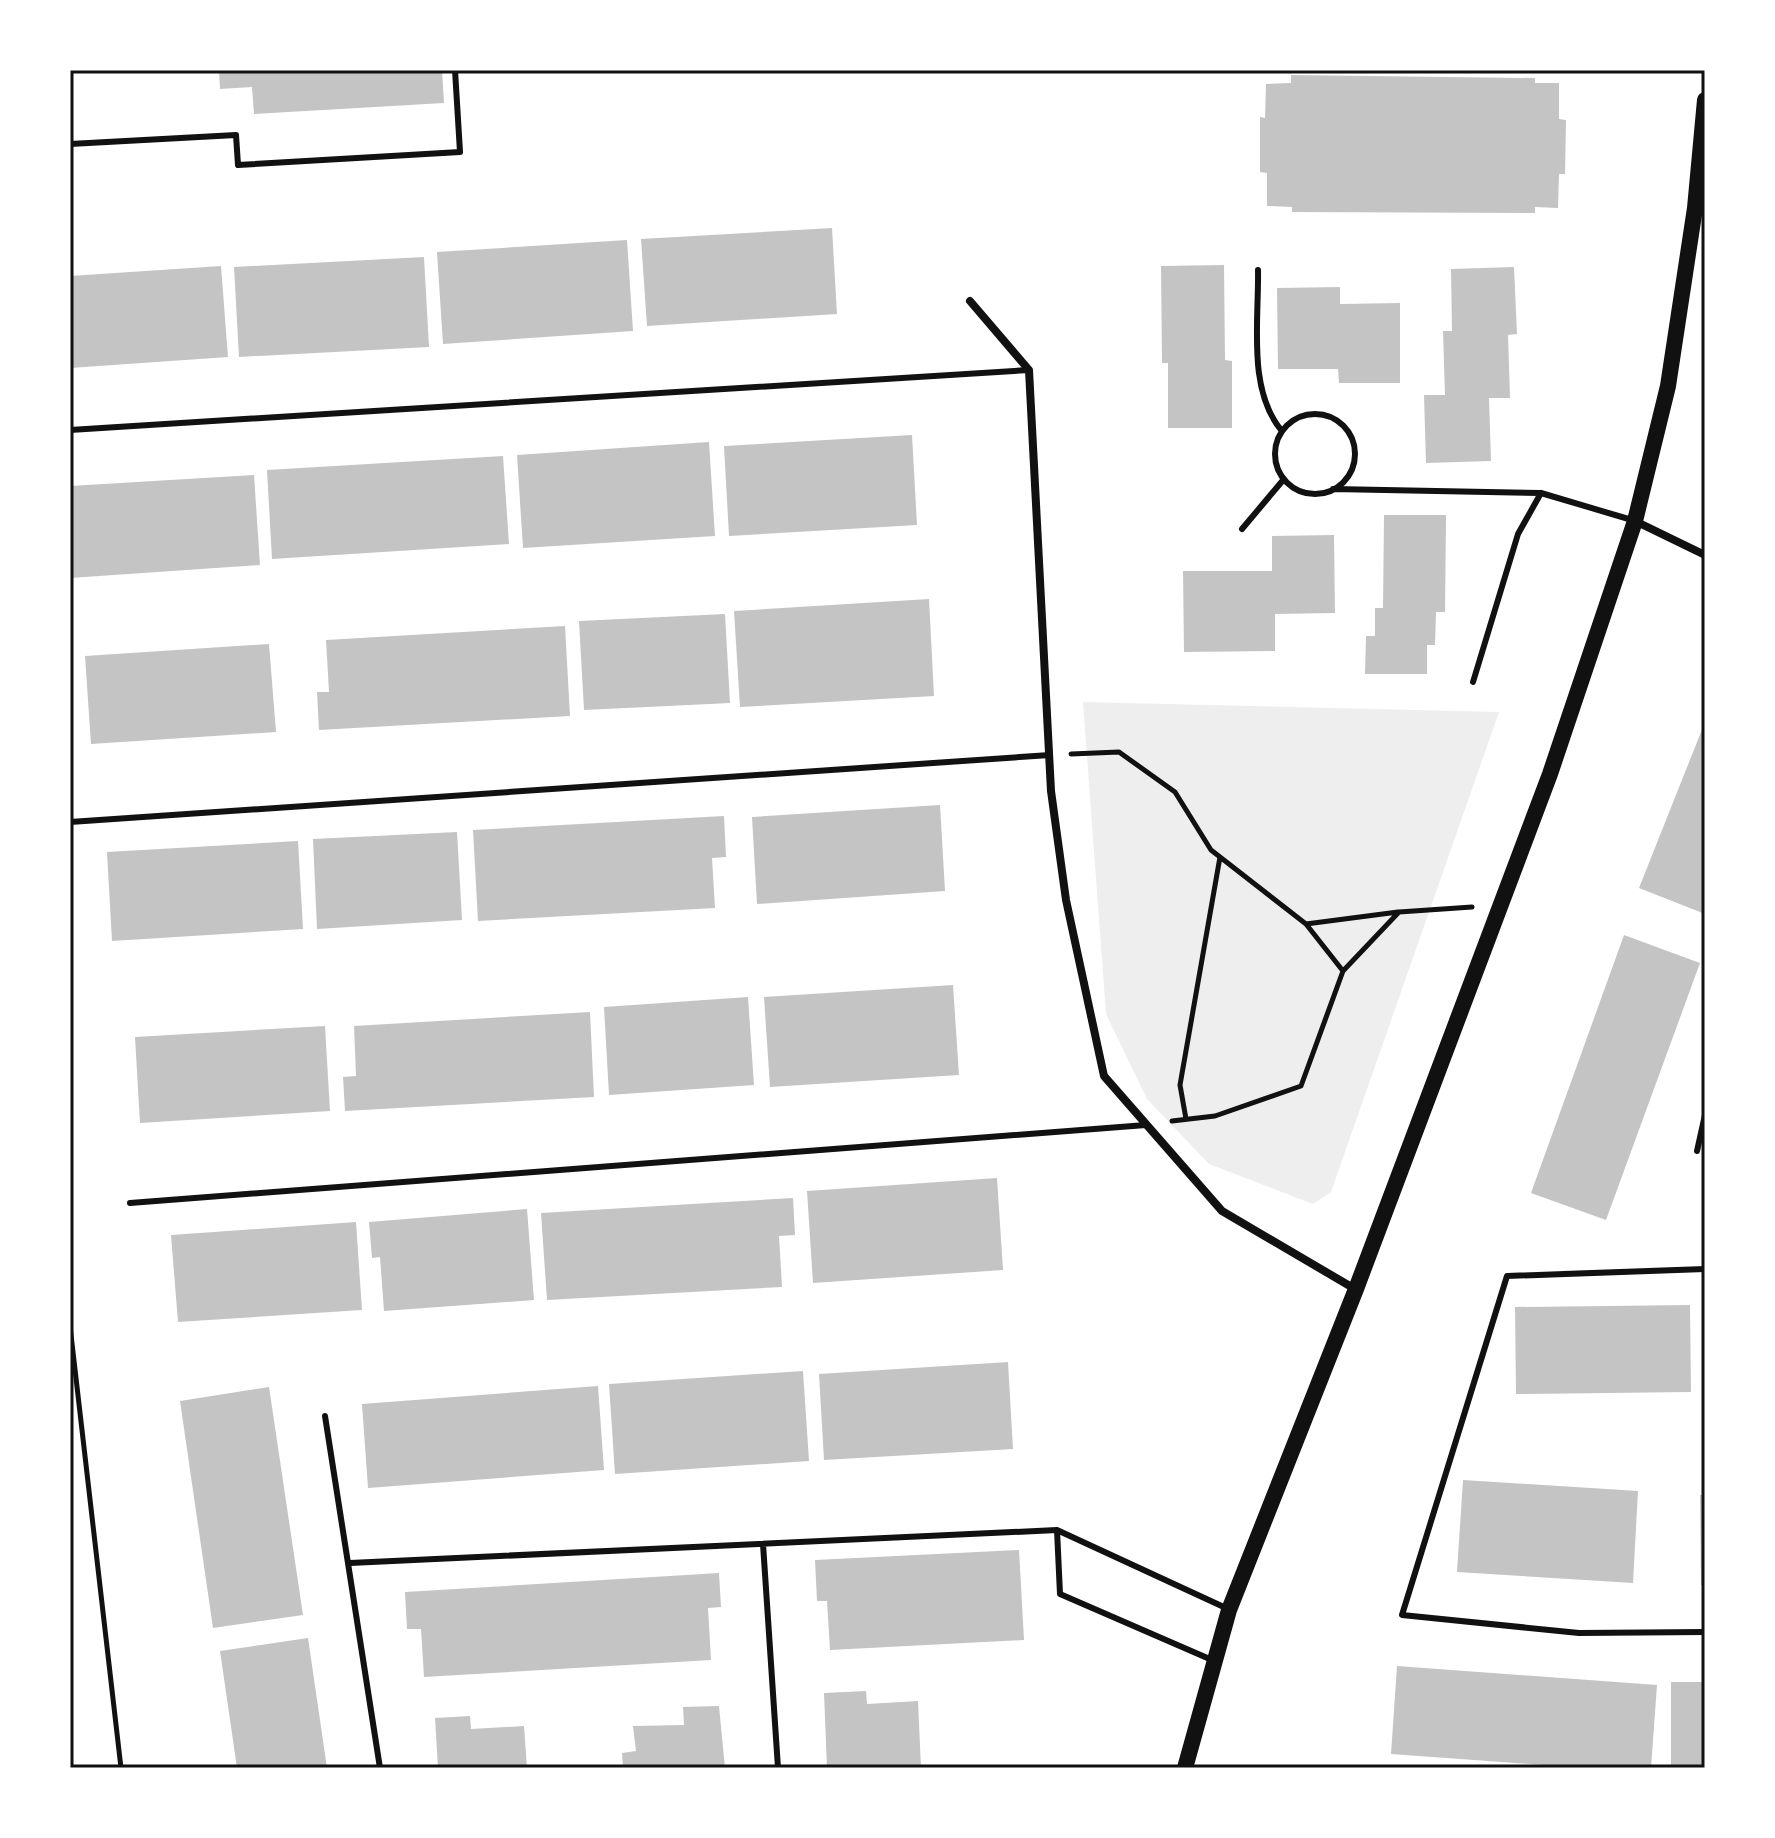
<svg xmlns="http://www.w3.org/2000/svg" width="1775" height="1838" font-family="'Space Grotesk',sans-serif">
	<rect width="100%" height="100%" fill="#fff"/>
	<path fill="#eee" d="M1083,702l416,10 -168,480 -18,12 -104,-40 -62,-65 -41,-85z"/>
	<path fill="#c4c4c4" d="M219,70h223l2,33 -190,11 -2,-27 -32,2z
		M1291,75l244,3v5h24v36l7,1 -1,54h-6l-1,34 -23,-1v6l-243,-1v-5l-25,-1v-33l-7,-1v-55l5,1 1,-34 25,-1z
		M832,228l5,86 -190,12 -6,-87z
		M627,240l6,91 -190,13 -6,-92z
		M424,257l5,90 -190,10 -5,-90z
		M1224,265l1,95 7,1v67h-64v-65h-6l-1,-97z
		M221,266l7,91 -158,11v-92z
		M1514,267l3,67 -9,1 2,63h-21l2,63 -65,2 -2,-68h21l-2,-64h9l-1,-62z
		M1340,287v17l60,-1v80h-61l-1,-14h-60l-1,-81z
		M912,435l5,90 -188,11 -5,-90z
		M709,442l6,94 -192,12 -6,-93z
		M503,456l6,88 -237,15 -5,-89z
		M254,475l6,90 -190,13v-92z
		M1384,515h62l-1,97h-9l-1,33h-8v29h-62l1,-38h9v-28h8z
		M1334,535l1,78 -60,1v37l-91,1 -1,-81h89v-35z
		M929,599l5,97 -194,11 -6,-96z
		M725,614l5,89 -146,7 -5,-89z
		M565,626l5,90 -251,14 -2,-38h12l-3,-52z
		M269,644l7,88 -185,12 -6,-88z
		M1705,722v192l-66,-26z
		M940,805l5,86 -188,13 -5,-87z
		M724,816l2,41 -14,1 3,50 -237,13 -5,-91z
		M457,832l5,88 -145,9 -4,-90z
		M298,841l5,88 -191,12 -5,-89z
		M1624,935l76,28 -94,257 -75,-27z
		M953,985l6,90 -189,12 -6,-90z
		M748,997l6,88 -145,10 -5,-88z
		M590,1012l4,85 -249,14 -2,-34 13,-1 -2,-50z
		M325,1026l5,85 -190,12 -5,-86z
		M997,1178l6,92 -190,13 -6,-92z
		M793,1198l2,37 -16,1 3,51 -235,13 -6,-87z
		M527,1209l7,91 -150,11 -4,-54 -8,1 -3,-36z
		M356,1222l6,88 -184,12 -7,-87z
		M1690,1305l1,87 -175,2 -1,-87z
		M1008,1362l5,87 -189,11 -5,-86z
		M803,1371l6,90 -194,13 -6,-90z
		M598,1386l6,84 -236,18 -6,-84z
		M269,1387l34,228 -90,13 -33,-227z
		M1463,1480l175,11 -5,92 -176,-11z
		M1700,1495h5v90h-4z
		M1019,1550l5,90 -194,10 -3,-49h-10l-2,-41z
		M719,1573l2,34 -13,1 3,52 -287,17 -3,-48h-14l-2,-37z
		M308,1638l19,130h-90l-17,-117z
		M1397,1666l260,19 -6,83h-66l-194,-14z
		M1671,1682h34v86h-34z
		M866,1691l1,13 51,-3 3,67h-94l-3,-75z
		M719,1706l6,62 -102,-1 -1,-14 14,-2 -3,-25 51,-1 -1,-18z
		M470,1716l1,13 53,-3 3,42h-89l-3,-50z"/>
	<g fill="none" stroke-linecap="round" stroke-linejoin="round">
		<path stroke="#111" stroke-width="5" d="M1071,754l48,-2 56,40 36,58 95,74 92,-12
			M1306,924l37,47
			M1186,1119l-6,-34 40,-228
			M1172,1121l43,-5 86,-30 42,-115 56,-59 73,-5
			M70,1326l51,442"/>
		<path stroke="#111" stroke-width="6" d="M70,144l166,-9 2,30 222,-13 -5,-82
			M1258,270c1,51 -11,120 24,161
			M1275 454a40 40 0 1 1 80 0a40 40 0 1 1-80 0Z
			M70,430l959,-60
			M1333,489l208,4 91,27
			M1242,529l42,-50
			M1473,682l45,-148 23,-41
			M70,822l980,-67
			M1697,1151l8,-36
			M130,1203l1016,-78
			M1705,1269l-198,7 -105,339 177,18 126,-1
			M325,1416l55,352
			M1057,1530l3,64 152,66
			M763,1544l15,224
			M350,1563l707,-33 169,78"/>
		<path stroke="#111" stroke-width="8" d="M970,301l59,69 22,421 15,109 38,176 118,135 133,78
			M1635,521l70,34"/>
		<path stroke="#111" stroke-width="16" d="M1185,1768l44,-158 127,-321 194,-515 85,-253 33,-135 27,-178 10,-108"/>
	</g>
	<rect width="1775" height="1838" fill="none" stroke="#ffffff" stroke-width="144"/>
	<rect x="72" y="72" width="1631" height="1694" fill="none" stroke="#111" stroke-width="3"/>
</svg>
